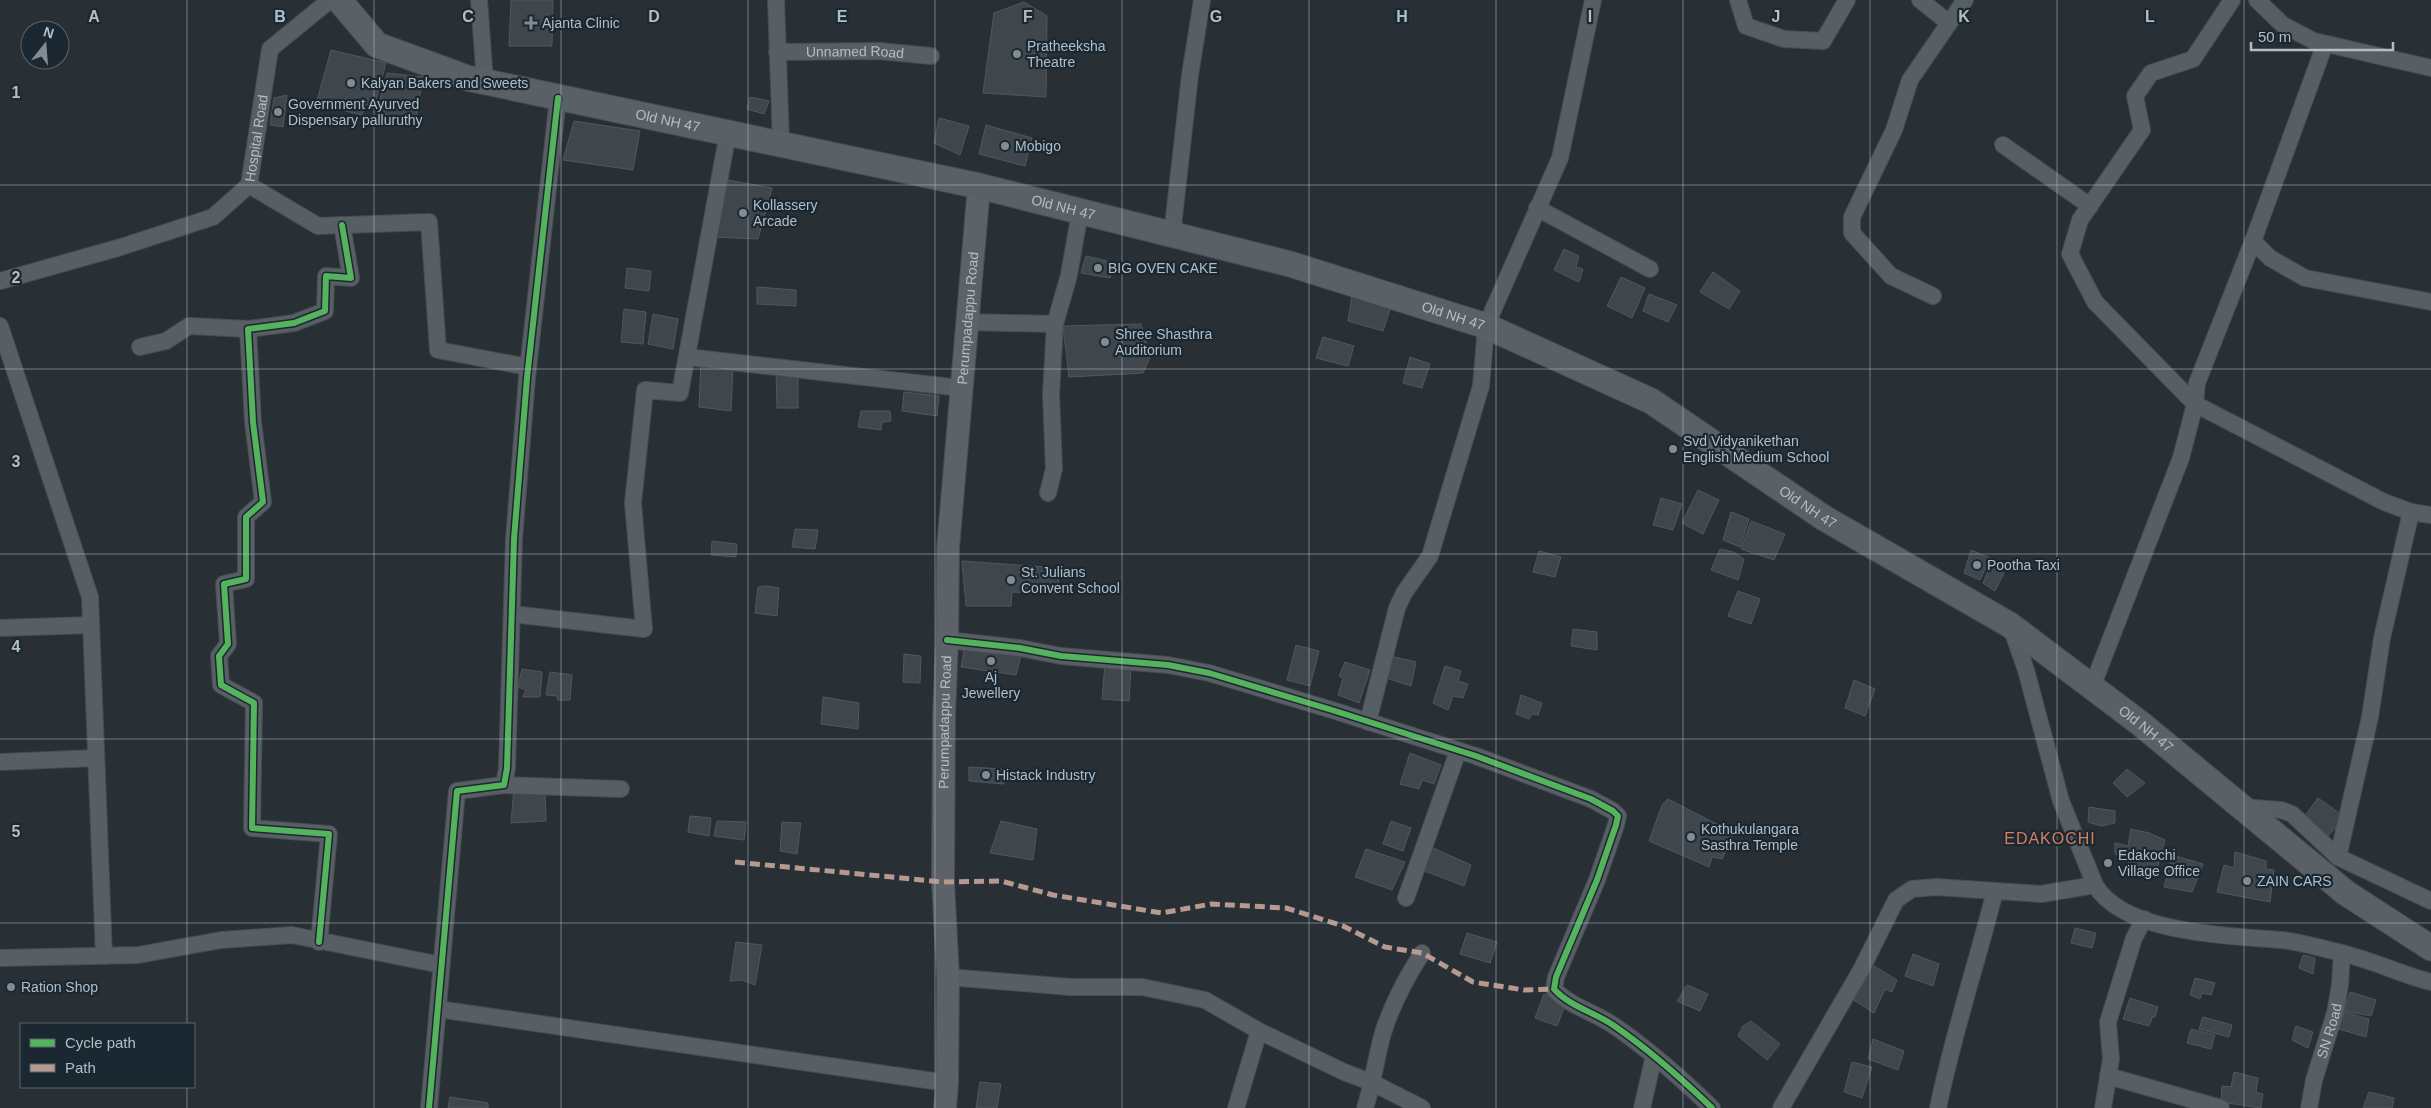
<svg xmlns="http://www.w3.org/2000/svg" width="2431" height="1108" font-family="Helvetica,sans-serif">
	<rect width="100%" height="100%" fill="#283036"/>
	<path fill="#40474c" stroke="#50585d" d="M511,0h42l-1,46h-43z
		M1024,2l23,14 -1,81 -63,-4 11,-80z
		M331,50l55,13 -11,40 -9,2 -4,10 -46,-11z
		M387,73l36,4 -7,42 -40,-5z
		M287,95l-4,32 -13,-2 4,-27z
		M750,97l19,4 -5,13 -17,-5z
		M939,118l30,8 -9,29 -26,-12z
		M574,121l66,10 -7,39 -70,-10z
		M986,125l46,13 -7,28 -46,-12z
		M728,180l44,8 -14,51 -43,-2z
		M1564,249l15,7 -3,11 7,2 -4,13 -25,-12z
		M1086,256l29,7 -5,15 -29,-5z
		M627,268l24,3 -2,20 -24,-3z
		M1713,272l27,19 -11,18 -29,-17z
		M1621,277l24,11 -13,30 -25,-12z
		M757,287l39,3v16l-39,-2z
		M1649,294l28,11 -9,17 -25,-11z
		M1352,296l39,11 -8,24 -35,-10z
		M624,309l22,3 -3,32 -22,-2z
		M653,314l25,5 -5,30 -25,-5z
		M1141,324l9,33 -7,16 -74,4 -6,-51z
		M1323,337l31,9 -6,20 -32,-8z
		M1410,357l20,7 -8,24 -19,-5z
		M701,361l32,3 -2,47 -32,-4z
		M798,370v38h-21l-1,-37z
		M904,392l35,4 -2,20 -35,-5z
		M861,411h29l1,10 -9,1 -1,8 -23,-3z
		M1698,490l21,10 -16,34 -21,-11z
		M1661,498l21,6 -9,26 -20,-5z
		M1731,512l18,7 -9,28 -17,-7z
		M1751,521l34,13 -11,26 -33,-11z
		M795,529l23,1 -3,19 -23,-2z
		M712,541l25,3 -1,13 -25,-2z
		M1720,549l13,3 11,7 -6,21 -27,-10z
		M1971,550l19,8 -10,22 -16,-7z
		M1539,551l22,6 -6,20 -22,-5z
		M962,561l97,7 -1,26 -46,-2 -1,14h-45z
		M1991,564l13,9 -9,18 -12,-8z
		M767,586l12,2 -2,28 -22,-3 3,-26z
		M1738,591l22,8 -9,25 -23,-8z
		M1573,629l24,3v18l-26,-4z
		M965,645l56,10 -5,20 -55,-8z
		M1296,645l23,6 -9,35 -23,-6z
		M904,654l17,2 -1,27 -17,-1z
		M1390,656l26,6 -5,24 -28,-9z
		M1345,662l25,8 -11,33 -21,-8 5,-17 -4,-2z
		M1105,664l26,3 -2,34 -27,-2z
		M1445,666l16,5 -3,10 10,3 -5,14 -10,-2 -5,14 -15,-7z
		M522,669l20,3 -2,25h-17l3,-7 -8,-3z
		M550,672l22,3 -2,25h-12l-1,-4 -11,-1z
		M1854,680l21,9 -10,27 -20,-8z
		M1521,695l21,8 -4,12 -6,-1 -3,5 -13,-5z
		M823,697l36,6 -1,26 -37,-5z
		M1410,753l31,12 -7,19 -12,-4 -3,9 -19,-5z
		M969,767l34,2 1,15 -35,-3z
		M2127,769l18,14 -18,14 -14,-14z
		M514,787l31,1 1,33 -35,2z
		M2318,798l27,19 -17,19 -24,-19z
		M1668,799l66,34 -12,26 -10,-2 -3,10 -60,-26 13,-36z
		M2089,807l26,4v12l-14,3 -13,-4z
		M690,816l21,2 -2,18 -21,-4z
		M717,821l29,1 -2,18 -30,-4z
		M1001,821l36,8 -4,31 -43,-7z
		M1391,821l20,7 -8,23 -20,-7z
		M782,822l19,1 -4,31 -17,-3z
		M2131,829l18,4 16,7 -9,33 -26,-10 -15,-9v-11l13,3z
		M1431,847l40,18 -7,21 -42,-16z
		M1366,849l39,13 -13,28 -37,-13z
		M2235,852l31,9v8l8,1 -4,32 -53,-10 7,-27 10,3z
		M2172,855l31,9 -11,28 -28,-5z
		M2075,928l21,5 -4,15 -21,-5z
		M1467,933l30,9 -7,21 -30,-9z
		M736,942l26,3 -7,40 -13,-5 -12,1z
		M1913,954l26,10 -6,22 -28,-10z
		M2303,955l12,3 -2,16 -14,-6z
		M1871,964l26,16 -5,12 -7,-3 -11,24 -25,-16z
		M2195,978l20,5 -4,12 -9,-2 -2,6 -10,-4z
		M1687,985l21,9 -8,17 -23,-10z
		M2350,992l26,8 -5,16 -27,-5z
		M1544,994l22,9 -9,23 -22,-8z
		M2130,998l28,9 -3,10 -2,-1 -4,10 -26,-7z
		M2344,1012l25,7 -3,18 -27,-8z
		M2203,1017l29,8 -3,12 -30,-8z
		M1751,1021l29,23 -13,16 -29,-24 5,-10z
		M2296,1026l17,6 -5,16 -16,-8z
		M2191,1029l24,6 -4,14 -24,-6z
		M1873,1039l31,12 -6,19 -30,-11z
		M1852,1062l20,5 -10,31 -18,-6z
		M2234,1072l24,6 -2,14 7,2 -2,14 -40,-6 1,-16 9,1z
		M980,1082l21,2 -4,24h-21z
		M2369,1092l25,6 -2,10h-29z
		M450,1097l38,6v5h-40z"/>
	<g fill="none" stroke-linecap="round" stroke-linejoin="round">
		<defs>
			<g id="street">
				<path d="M479,0l6,82"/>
				<path d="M776,0l5,144"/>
				<path d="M1738,0l8,26 38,13 39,2 24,-41"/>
				<path d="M1920,0l29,23"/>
				<path d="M2257,0l26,25 31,16 117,27"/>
				<path id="s1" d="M777,52l102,-1 52,5"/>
				<path d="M2003,145l87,61"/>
				<path d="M249,185l69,41 111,-4 9,128 90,17"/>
				<path d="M1537,208l113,61"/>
				<path d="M1172,235l18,-160 12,-75"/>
				<path d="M2253,241l17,17 35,20 126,24"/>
				<path id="s2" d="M0,281l121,-34 92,-30 36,-32 21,-136 60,-49"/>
				<path d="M1933,296l-42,-20 -39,-43v-16l42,-87 16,-50 55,-80"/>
				<path d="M967,322l88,2"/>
				<path d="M0,326l90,271 14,359"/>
				<path d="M140,347l26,-6 23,-15 59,3"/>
				<path d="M687,357l274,31"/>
				<path d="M2195,404l-100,-102 -25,-48 10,-34 62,-90 -7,-34 16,-23 42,-14 39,-59"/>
				<path d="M2195,404l2,-21 56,-142 72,-197"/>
				<path d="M1048,493l6,-24 -3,-75 4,-70 14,-49 11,-63"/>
				<path d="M512,614l132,15 -11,-126 12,-113 35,3 48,-260"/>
				<path d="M2011,627l15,43 35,131 34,84c29,49 135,51 186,55 20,2 41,8 60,13 31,7 59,21 90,29"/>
				<path d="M0,628l91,-3"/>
				<path d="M947,640l73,8 41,8 107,9 41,8 123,37 144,46 115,43 22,12 5,5 -2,9 -19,55 -41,97 -2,12c15,17 40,23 59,36 35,24 68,53 99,83"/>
				<path d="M2092,687l89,-229 14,-54 189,98 27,10 20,3"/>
				<path d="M1368,722l29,-114 7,-15 26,-37 51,-170 5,-60 74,-168 33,-158"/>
				<path d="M0,762l96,-4"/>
				<path d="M504,785l117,4"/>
				<path d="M2241,807l40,3 11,4 46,43 93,44"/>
				<path d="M2338,857l32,-140 12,-79 29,-126"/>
				<path d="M1406,898l52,-147"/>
				<path d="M319,942l10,-108 -77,-6 2,-125 -33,-18 -2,-29 9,-12 -4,-60 22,-5v-62l17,-15 -10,-80 -5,-93 46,-6 31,-12 1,-35 25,2 -9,-53"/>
				<path d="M0,958l138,-3 83,-15 71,-5 149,30"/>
				<path d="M948,977l122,10h72l63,13 54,31 85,41 29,11 49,25"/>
				<path d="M438,1009l509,74"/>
				<path d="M2108,1076l113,32"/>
				<path d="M429,1108l28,-317 47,-6 3,-17 7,-229 13,-161 31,-280"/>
				<path d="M1236,1108l23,-77"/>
				<path d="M1365,1108c8,-25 11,-50 18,-75 9,-29 23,-55 39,-80"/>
				<path d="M1642,1108l12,-52"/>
				<path d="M1781,1108l80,-138 35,-70 16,-11 24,-2 105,7 54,-9"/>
				<path d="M1938,1108c15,-74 39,-145 57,-217"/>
				<path d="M2103,1108l8,-49 -3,-37 26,-84 10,-19"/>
				<path id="s3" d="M2309,1108l5,-28 21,-67 5,-28 2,-32"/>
			</g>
			<g id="secondary">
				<path id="s4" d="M945,1108l2,-25 1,-106 -5,-95 1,-167 3,-75 1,-92 31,-362"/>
			</g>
			<g id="primary">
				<path id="s5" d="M339,0l38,45 90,33 512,108 311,78 196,62 165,75 173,117 186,107 131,99 205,169 85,55"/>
			</g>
		</defs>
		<use href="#street" stroke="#464c51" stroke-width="18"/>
		<use href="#secondary" stroke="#464c51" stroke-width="24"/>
		<use href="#primary" stroke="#454d53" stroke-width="27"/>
		<use href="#street" stroke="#585f64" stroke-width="16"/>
		<use href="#secondary" stroke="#5c6268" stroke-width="22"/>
		<use href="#primary" stroke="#5a6166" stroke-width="25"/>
		<path stroke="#b69a8f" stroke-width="5" stroke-dasharray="10 5" stroke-linecap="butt" d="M735,862l208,20 58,-1 52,14 109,18 49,-9 75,4 57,18 42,21 37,6 51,29 51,8 30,-1"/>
		<defs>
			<path id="cycleway" d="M947,640l73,8 41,8 107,9 41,8 123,37 144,46 115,43 22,12 5,5 -2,9 -19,55 -41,97 -2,12c15,17 40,23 59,36 35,24 68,53 99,83
				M319,942l10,-108 -77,-6 2,-125 -33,-18 -2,-29 9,-12 -4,-60 22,-5v-62l17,-15 -10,-80 -5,-93 46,-6 31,-12 1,-35 25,2 -9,-53
				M429,1108l28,-317 47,-6 3,-17 7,-229 13,-161 31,-280"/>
		</defs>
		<use href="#cycleway" stroke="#1b2831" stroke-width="9"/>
		<use href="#cycleway" stroke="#56b35d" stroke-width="6"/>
	</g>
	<path fill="none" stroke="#b1bec7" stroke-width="1" stroke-opacity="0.55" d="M187,0v1024M374,0v1108M561,0v1108M748,0v1108M935,0v1108M1122,0v1108M1309,0v1108M1496,0v1108M1683,0v1108M1870,0v1108M2057,0v1108M2244,0v1108M0,185h2431M0,369h2431M0,554h2431M0,739h2431M0,923h2431M187,1087v21"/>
	<g fill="#818c94" stroke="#1b2831" stroke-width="2">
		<path d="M528.5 15.5h5v5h5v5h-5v5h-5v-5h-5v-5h5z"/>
		<circle cx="1017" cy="54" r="5"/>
		<circle cx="351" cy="83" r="5"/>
		<circle cx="278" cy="112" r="5"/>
		<circle cx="1005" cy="146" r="5"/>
		<circle cx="743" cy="213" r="5"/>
		<circle cx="1098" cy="268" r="5"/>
		<circle cx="1105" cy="342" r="5"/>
		<circle cx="1673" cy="449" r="5"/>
		<circle cx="1977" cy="565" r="5"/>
		<circle cx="1011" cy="580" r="5"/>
		<circle cx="991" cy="661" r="5"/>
		<circle cx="986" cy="775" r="5"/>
		<circle cx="1691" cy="837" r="5"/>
		<circle cx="2108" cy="863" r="5"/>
		<circle cx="2247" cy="881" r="5"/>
		<circle cx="11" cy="987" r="5"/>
	</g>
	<g text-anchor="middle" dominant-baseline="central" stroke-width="4.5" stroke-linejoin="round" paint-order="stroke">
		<g font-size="14" fill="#b1bec7" stroke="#1b2831" text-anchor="start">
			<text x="542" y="23">Ajanta Clinic</text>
			<text x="1027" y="46">Pratheeksha<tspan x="1027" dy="16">Theatre</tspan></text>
			<text x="361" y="83">Kalyan Bakers and Sweets</text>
			<text x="288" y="104">Government Ayurved<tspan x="288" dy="16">Dispensary palluruthy</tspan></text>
			<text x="1015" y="146">Mobigo</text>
			<text x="753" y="205">Kollassery<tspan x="753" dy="16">Arcade</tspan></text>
			<text x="1108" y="268">BIG OVEN CAKE</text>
			<text x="1115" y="334">Shree Shasthra<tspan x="1115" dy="16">Auditorium</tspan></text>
			<text x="1683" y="441">Svd Vidyanikethan<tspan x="1683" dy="16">English Medium School</tspan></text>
			<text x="1987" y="565">Pootha Taxi</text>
			<text x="1021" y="572">St. Julians<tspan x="1021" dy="16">Convent School</tspan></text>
			<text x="991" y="677" text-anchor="middle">Aj<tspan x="991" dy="16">Jewellery</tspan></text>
			<text x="996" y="775">Histack Industry</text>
			<text x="1701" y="829">Kothukulangara<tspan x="1701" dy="16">Sasthra Temple</tspan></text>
			<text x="2118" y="855">Edakochi<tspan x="2118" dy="16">Village Office</tspan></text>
			<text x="2257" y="881">ZAIN CARS</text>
			<text x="21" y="987">Ration Shop</text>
		</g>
		<g font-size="14" fill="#b1bec7" stroke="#1b2831">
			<text stroke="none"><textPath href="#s1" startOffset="78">Unnamed Road</textPath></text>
			<text stroke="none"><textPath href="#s5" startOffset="360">Old NH 47</textPath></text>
			<text stroke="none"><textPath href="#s2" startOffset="318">Hospital Road</textPath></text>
			<text stroke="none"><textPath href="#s5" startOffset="765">Old NH 47</textPath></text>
			<text stroke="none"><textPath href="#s5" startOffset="1170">Old NH 47</textPath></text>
			<text stroke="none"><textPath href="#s4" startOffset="791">Perumpadappu Road</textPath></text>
			<text stroke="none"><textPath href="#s5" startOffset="1575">Old NH 47</textPath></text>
			<text stroke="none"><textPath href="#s4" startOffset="386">Perumpadappu Road</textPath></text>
			<text stroke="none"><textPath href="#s5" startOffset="1980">Old NH 47</textPath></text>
			<text stroke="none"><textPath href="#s3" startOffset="80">SN Road</textPath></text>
		</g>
		<g font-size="16" letter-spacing="1" fill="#d57d5f" stroke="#1b2831">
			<text x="2050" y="838">EDAKOCHI</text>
		</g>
	</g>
	<g font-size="16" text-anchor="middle" font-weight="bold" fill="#b1bec7" stroke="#1b2831" stroke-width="4.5" stroke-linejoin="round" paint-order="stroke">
		<text x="94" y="22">A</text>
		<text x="280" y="22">B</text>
		<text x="468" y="22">C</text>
		<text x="654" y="22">D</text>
		<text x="842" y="22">E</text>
		<text x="1028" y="22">F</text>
		<text x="1216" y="22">G</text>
		<text x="1402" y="22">H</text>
		<text x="1590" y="22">I</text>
		<text x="1776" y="22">J</text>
		<text x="1964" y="22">K</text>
		<text x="2150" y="22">L</text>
		<text x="16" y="98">1</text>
		<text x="16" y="283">2</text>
		<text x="16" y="467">3</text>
		<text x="16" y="652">4</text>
		<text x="16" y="837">5</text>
	</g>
	<rect x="20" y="1023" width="175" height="65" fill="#1b2831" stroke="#57646d"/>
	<rect x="30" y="1039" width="25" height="8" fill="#56b35d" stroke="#57646d"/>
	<text x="65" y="1048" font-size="15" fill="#b1bec7">Cycle path</text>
	<rect x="30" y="1064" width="25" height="8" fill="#b69a8f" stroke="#57646d"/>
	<text x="65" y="1073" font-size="15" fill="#b1bec7">Path</text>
	<g transform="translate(45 45) rotate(17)"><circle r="24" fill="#1b2831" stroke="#57646d"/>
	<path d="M0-4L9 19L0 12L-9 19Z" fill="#818c94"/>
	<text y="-8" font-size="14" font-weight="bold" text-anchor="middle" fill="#b1bec7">N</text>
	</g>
	<path d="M2251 42v8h142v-8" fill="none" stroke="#b1bec7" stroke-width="2.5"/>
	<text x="2258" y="42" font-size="15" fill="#b1bec7" stroke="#1b2831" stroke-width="4" paint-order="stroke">50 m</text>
</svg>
